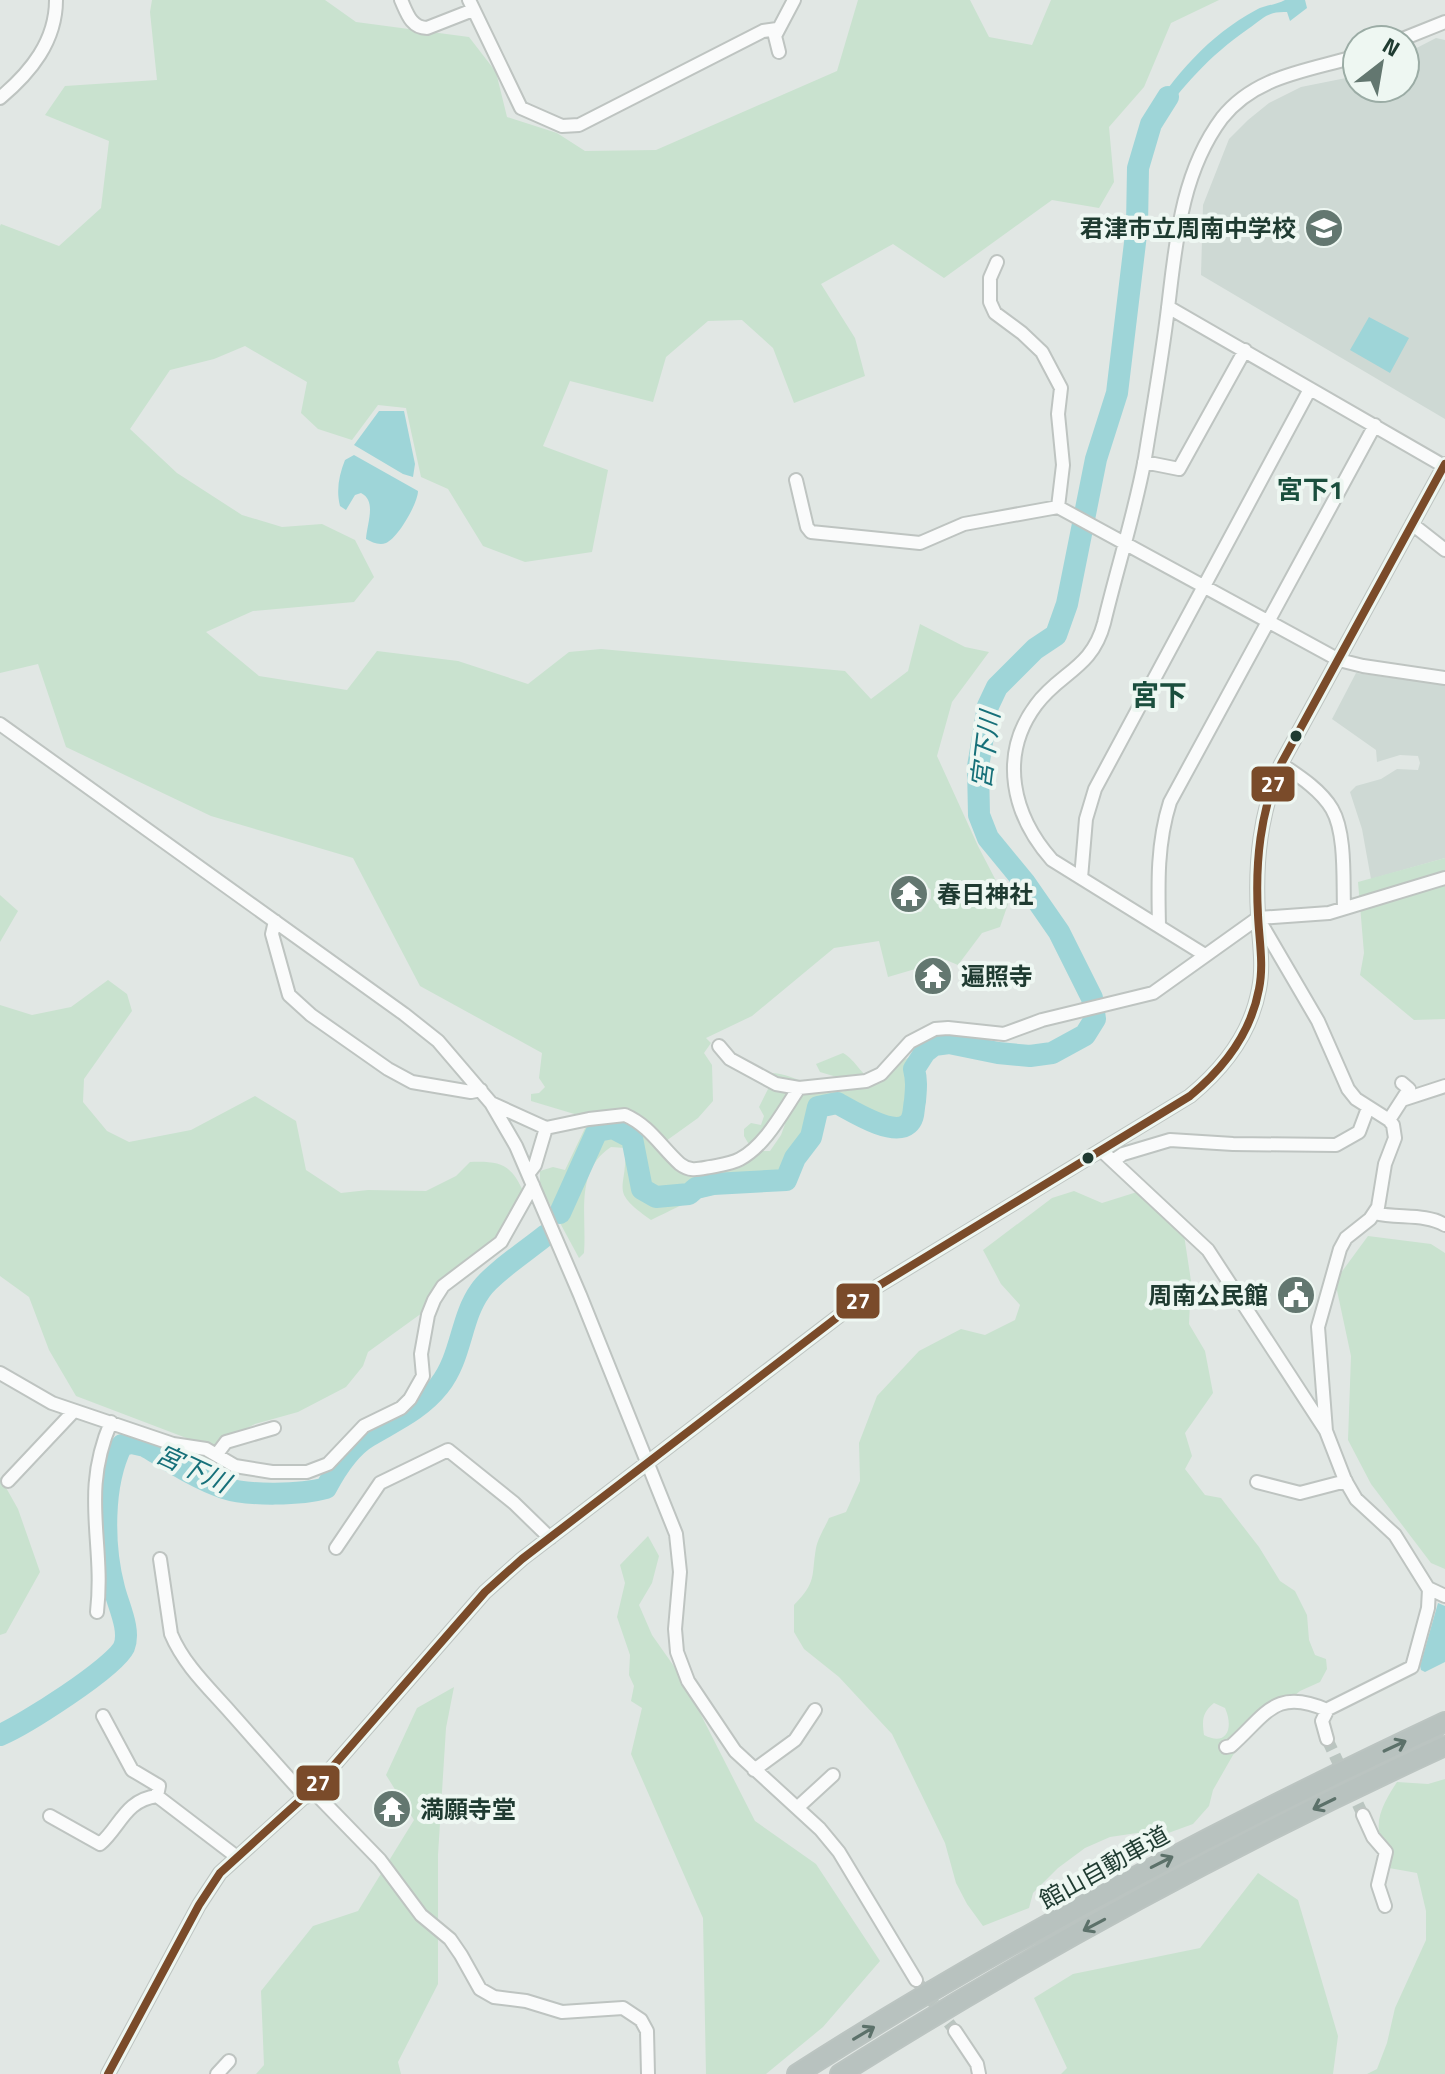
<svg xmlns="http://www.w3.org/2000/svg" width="1445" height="2074" font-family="'Titillium Web','Noto Sans JP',sans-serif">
	<rect width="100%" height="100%" fill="#e1e7e4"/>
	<path fill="#ced9d4" d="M1436,38l9,2v379l-244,-144 2,-70 26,-66 19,-19 21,-17 32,-16 45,-9 11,-5v15h48v-34z
		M1356,673l89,12v173l-74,21 -9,-50 -12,-37 6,-6 25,-7 16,-10 21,1 2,-7 -2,-7 -18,-1 -23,7 -1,-12 -44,-31z"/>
	<path fill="#c9e2cf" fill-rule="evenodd" d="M152,0h173l31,22 113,15 27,35 11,45 50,16 28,18 71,-1 181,-79 21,-71h112l19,37 43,8 19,-45h168l-48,23 -27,64 -35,40 5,55 -15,26 -47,-8 -108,78 -51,-34 -72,40 34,54 10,38 -71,27 -21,-55 -31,-28 -34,1 -42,36 -13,45 -83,-21 -27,65 65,24 -16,82 -67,10 -42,-16 -35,-57 -27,-12 -15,-69 -28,-3 -26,35 -34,-11 -17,-16 6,-31 -62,-36 -31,13 -44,11 -40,59 47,44 65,42 40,12 40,-3 33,16 19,37 -20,25 -101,9 -47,21 53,44 88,14 30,-39 81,10 70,23 41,-32 32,-3 244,22 26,28 37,-28 12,-47 45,23 24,5 -37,50 -15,54 41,90 30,58 -8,23 -18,6 -24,32 -12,-5 -58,17 -9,-36 -45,7 -82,68 -46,22 5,5 -7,10 8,12 1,36 -15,17 -39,28 11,15 38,7 43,-20 -7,-12v-7l7,-6 10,2 3,-9 -5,-9 10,-20 2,-14c29,1 53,26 84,16l-5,-8 -30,-9 -4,-8 27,-11c14,8 17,22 32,28 14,-7 21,-19 33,-23l11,4c3,9 8,22 7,31 -3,25 -22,41 -48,36 -16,-3 -29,-16 -46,-18l-7,5c-8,19 -16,46 -33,59 -23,18 -57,15 -84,21 -21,5 -38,15 -57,24 -44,-31 -23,-29 -26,-72l-14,-1c-37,24 -24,69 -27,106l-5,5 -39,-72v-15l13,-4 12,3 21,-44 -5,-10 -50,-15v-7l8,-1 6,-6 -6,-9 3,-25 -122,-67 -67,-128 -142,-42 -145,-69 -28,-83 -38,9v-447l1,-2 58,22 42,-38 8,-67 -64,-26 20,-29 92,-6 -7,-68zM901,880c13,-1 20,1 30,10v8l-10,14 -15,-1 -10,-10v-13zM779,1120l6,4 -4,11 -11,16h-15z
		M1445,858v161l-31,1 -54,-45 4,-22 -6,-71z
		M0,895l18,16 -18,31z
		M108,980l19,14 5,17 -48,68 -1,23 24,29 22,11 62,-12 64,-34 41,25 10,49 35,23 27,-3 58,1 30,-15 14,-14c31,-1 41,2 54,31l-31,52 -16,8 -41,32 -14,28 -54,39 -5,14 -17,21 -48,25 -43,12 -45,23 -134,-51 -27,-46 -20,-53 -29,-21v-271l32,10 39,-8z
		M1074,1191l28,12 35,-11 47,43 7,46 -2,43 16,27 8,42 -28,40 7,23 -7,13 20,26 16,3 38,49 21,34 15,10 12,24 2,25 6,15 11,4 1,10 -7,13 -20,9 -36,30 -31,34 -20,35 -4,16 -16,18 -33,12 -23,-3 -27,4 -25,11 -27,20 -25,25 -4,15 -46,18 -16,-22 -11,-21 -11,-40 -53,-109 -53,-57 -35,-28 -10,-17v-27c23,-24 17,-27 22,-57 2,-10 9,-21 13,-30l17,-6 14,-31 -1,-38 18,-47 42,-45 42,-22 24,6 30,-15 5,-15 -19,-21 -18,-34 69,-52zM1214,1703l11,5c9,20 2,39 -21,27 -2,-15 -2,-22 10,-32z
		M1368,1236l63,8 14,9v316l-14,-6 -60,-79 -23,-44 3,-84 -16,-75z
		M0,1477l18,32 22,63 -34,61 -6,2z
		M648,1536l11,20 -7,27 -13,22 13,30 26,37 20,37 57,112 61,43 64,97 -57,66 -57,47h-60l-3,-156 -72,-164 11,-46 -11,-7 3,-15 -5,-11 1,-20 -13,-38 8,-34 -5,-18z
		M454,1687l-8,41 -8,127v129l-40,78 3,12h-145l8,-9 -3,-74 52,-65 45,-15 56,-91 -28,-45 31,-67z
		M1445,1779v295h-78l10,-5 10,-26 8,-35 31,-68v-29l-9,-38 -28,-5c0,-15 -3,-18 -8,-31 -8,-17 6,-40 16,-55l31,2z
		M1258,1873l40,27 40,136 -5,38h-272l6,-6 -33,-70 39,-24 127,-26z"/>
	<path fill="#9ed5d8" d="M1285,0h20l2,8 -17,13 -3,-9c-20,-1 -24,7 -39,17 -40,28 -64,56 -93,95l-9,-4c29,-45 62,-84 110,-110 9,-5 20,-5 29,-10z
		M1369,317l40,21 -19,35 -40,-23z
		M379,411h25l11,53 -2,13 -10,-3 -49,-29z
		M354,455l64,36c0,12 -20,47 -32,52 -7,3 -14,-1 -20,-4 1,-16 11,-38 -5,-46l-6,2 -9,15 -6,-4c-4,-16 -1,-31 5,-46z
		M1438,1603l7,3v56l-20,10 -4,-2 -1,-4z"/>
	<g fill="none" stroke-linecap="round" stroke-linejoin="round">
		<path stroke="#9ed5d8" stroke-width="22" d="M560,1213l37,-82 16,-3 19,10 10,51 14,8 33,-3 7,-6 17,-4 73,-4 9,-22 16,-21 7,-30 19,-4c15,8 56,34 71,21 7,-6 5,-15 7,-23 1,-12 2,-20 -1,-32l11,-17 9,-7 15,-2 49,10 32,3 22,-3 33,-18 10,-16 -3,-21 -33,-66 -34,-49 -37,-45 -9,-23 -1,-48 10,-61 9,-19 38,-38 21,-14 11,-31 29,-145 21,-66 20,-167 1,-58 13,-44 17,-27
			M0,1735c24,-10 114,-67 124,-88 7,-17 -6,-42 -10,-59 -11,-42 -12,-104 8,-143l10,-2 13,3c25,15 52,33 79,42 24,8 78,7 102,0 10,-19 24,-41 43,-52 25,-15 51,-26 70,-50 23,-29 21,-67 41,-95 11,-17 49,-42 66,-56"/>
		<path stroke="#bac5c0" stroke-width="12" stroke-dasharray="12 6" stroke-linecap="butt" d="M1327,1739l36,76
			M916,1980l39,51"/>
		<defs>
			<path id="minor" d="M401,0c6,13 10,28 26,28l46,-18
				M469,0l52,108 41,18 17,-1 184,-94 14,-2
				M1400,40l45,-18
				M779,52l-4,-16 19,-36
				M0,98c31,-26 56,-57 56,-98
				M997,262l-7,16v24l5,11 27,20 20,19 19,36 -3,26 5,51 -5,42
				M1168,307l276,159
				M1144,462l35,7 66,-119
				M796,480l11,47 4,5 109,11 44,-19 94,-17 281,153 24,6 82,12
				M1412,524l33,26
				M0,724l404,290 34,27 53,62 25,43 64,149 96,239 4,38 -5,57 2,23 11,29 47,70 85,78 19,23 77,128
				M1281,764c18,12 40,26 51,45 14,24 11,71 12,99
				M1081,878l5,-59 9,-30 215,-400
				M1259,920l59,101 30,68 8,10 33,21 4,5 2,13 -10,26 -7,43 -8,12 -24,19 -6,11 -22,78 8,104
				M275,921l-3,13 17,61 22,20 77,54 24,13 59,10 10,-2
				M1159,925c-1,-42 -2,-82 11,-123l205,-377
				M1205,955l-153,-95c-39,-44 -54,-104 -16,-155 24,-33 56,-36 68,-82 13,-55 31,-110 41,-165 8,-50 17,-100 23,-150 8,-66 13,-135 54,-190 34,-43 87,-47 135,-62
				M719,1046l11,13 46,25 23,4 67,-7 15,-7 29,-32 25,-13 13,-1 56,6 38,-14 111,-27 105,-75 71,-5 116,-35
				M1402,1100l43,-14
				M491,1103l55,25 43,-9 36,-4c25,11 36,32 55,49 10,8 19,5 30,3 10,-2 21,-3 30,-8 26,-14 43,-48 59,-71
				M1389,1120l20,-31 -7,-6
				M1102,1151l106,99 118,181 19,49 11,19 39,36 33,53 17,8
				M1113,1161l10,-7 47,-14 63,4 103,1 23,-13 9,-24
				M528,1174l7,-9 11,-37
				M1375,1213c22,6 50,0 70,12
				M0,1373l52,30 121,41 33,5 29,17 37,6h35l21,-8 36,-38 37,-18 9,-9 13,-23 -2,-22 7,-39 6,-15 9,-14 58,-44 32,-57
				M217,1454l9,-12 48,-14
				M8,1481l66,-70
				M1257,1482l43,11 46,-12
				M336,1548l44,-65 68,-33 66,53 36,35
				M160,1559l11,75c13,31 38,54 60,79 25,28 49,56 75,84
				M97,1612c8,-71 -17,-118 14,-190
				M103,1716l29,54 27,16 -2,10
				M1327,1739l-5,-18 6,-12 84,-42 16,-59 1,-19
				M1226,1747l5,-1c35,-31 44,-59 96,-36
				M754,1770l41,-30 20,-30
				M312,1790l68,70 41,55 29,24 11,16 19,34 14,8 32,4 36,11 61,-4 18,12 6,11 1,43
				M797,1808l36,-33
				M1363,1815l10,22 13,15 -8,33 7,21
				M50,1816l50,28c20,-17 25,-44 57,-48l80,61
				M955,2031l22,33 2,10
				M108,2074l91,-169 21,-32 95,-86 170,-195 37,-33 356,-273 312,-190c34,-28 61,-63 69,-107 5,-24 0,-50 -1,-74 -3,-53 2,-102 23,-151l164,-300
				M217,2074l12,-13"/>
			<path id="highway" d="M797,2074c207,-133 425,-247 648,-352
				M840,2074c194,-122 396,-232 605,-328"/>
		</defs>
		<use href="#minor" stroke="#bec4c1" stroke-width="16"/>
		<use href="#highway" stroke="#bbc4c1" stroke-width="22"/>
		<use href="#minor" stroke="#fafbfb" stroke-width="12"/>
		<use href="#highway" stroke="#b8c2bf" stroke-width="18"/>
		<defs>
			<path id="bus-1" d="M108,2074l91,-169 21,-32 95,-86 170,-195 37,-33 356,-273 312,-190c34,-28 61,-63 69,-107 5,-24 0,-50 -1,-74 -3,-53 2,-102 23,-151l164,-300"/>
		</defs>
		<use href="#bus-1" stroke="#eef7f2" stroke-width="14"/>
		<use href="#bus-1" stroke="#7a4b2a" stroke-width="8"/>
	</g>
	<defs><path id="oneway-shaft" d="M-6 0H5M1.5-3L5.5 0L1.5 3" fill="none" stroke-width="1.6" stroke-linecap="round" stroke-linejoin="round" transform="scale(2)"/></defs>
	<g stroke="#5c716a">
		<use href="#oneway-shaft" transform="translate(1395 1746) rotate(-25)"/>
		<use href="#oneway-shaft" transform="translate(1324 1804) rotate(154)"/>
		<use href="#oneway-shaft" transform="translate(1162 1862) rotate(-27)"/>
		<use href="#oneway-shaft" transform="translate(1094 1925) rotate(152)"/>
		<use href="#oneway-shaft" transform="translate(864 2033) rotate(-31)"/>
	</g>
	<defs>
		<symbol id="school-disc" viewBox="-11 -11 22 22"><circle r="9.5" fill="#637770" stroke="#eef7f2"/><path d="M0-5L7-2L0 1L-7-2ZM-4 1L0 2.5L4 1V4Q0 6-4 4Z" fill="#fff"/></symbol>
		<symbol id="temple-disc" viewBox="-11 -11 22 22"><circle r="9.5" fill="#637770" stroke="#eef7f2"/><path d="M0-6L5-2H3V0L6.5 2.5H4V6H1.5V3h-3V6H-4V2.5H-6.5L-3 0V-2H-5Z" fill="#fff"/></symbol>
		<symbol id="civic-disc" viewBox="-11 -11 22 22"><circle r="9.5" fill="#637770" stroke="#eef7f2"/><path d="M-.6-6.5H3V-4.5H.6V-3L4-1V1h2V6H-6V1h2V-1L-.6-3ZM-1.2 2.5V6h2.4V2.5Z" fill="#fff"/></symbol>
	</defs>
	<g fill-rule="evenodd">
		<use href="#school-disc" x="1302" y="206" width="44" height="44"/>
		<use href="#temple-disc" x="887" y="872" width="44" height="44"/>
		<use href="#temple-disc" x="911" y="954" width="44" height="44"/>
		<use href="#civic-disc" x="1274" y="1273" width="44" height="44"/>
		<use href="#temple-disc" x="370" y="1787" width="44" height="44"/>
	</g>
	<g fill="#1f3b31" stroke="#eef7f2" stroke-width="3">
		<circle cx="1296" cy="736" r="7"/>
		<circle cx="1088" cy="1158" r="7"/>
	</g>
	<g text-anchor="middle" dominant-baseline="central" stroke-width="8" stroke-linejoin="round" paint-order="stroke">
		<g font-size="24" font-weight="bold" fill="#1f3b31" stroke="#eef7f2" text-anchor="start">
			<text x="1296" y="228" text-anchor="end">君津市立周南中学校</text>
			<text x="937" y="894">春日神社</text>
			<text x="961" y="976">遍照寺</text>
			<text x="1268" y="1295" text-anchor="end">周南公民館</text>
			<text x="420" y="1809">満願寺堂</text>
		</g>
		<g font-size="24" fill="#1f3b31" stroke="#eef7f2">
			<text transform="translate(1104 1867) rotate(-29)">館山自動車道</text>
		</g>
		<g font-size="26" font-weight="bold" fill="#1a4e3d" stroke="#eef7f2">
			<text x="1310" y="489">宮下1</text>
		</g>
		<g font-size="26" font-style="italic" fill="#167079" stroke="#eef7f2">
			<text transform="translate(985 750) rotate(-83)">宮下川</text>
			<text transform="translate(193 1468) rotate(25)">宮下川</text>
		</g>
		<g font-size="28" font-weight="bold" fill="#1a4e3d" stroke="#eef7f2">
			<text x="1159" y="694">宮下</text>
		</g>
	</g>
	<g stroke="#eef7f2" stroke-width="3">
		<rect x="1250" y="765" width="46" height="38" rx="8" fill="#7a4b2a"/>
		<rect x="835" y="1282" width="46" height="38" rx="8" fill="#7a4b2a"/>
		<rect x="295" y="1764" width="46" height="38" rx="8" fill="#7a4b2a"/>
	</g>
	<g font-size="22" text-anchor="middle" font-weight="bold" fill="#fff">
		<text x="1273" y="792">27</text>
		<text x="858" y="1309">27</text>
		<text x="318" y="1791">27</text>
	</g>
	<g transform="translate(1381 64) rotate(31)"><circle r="38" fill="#eef7f2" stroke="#9baca5" stroke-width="2"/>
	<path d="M0-6L14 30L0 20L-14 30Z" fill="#637770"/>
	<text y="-12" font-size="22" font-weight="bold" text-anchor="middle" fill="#1f3b31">N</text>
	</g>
</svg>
